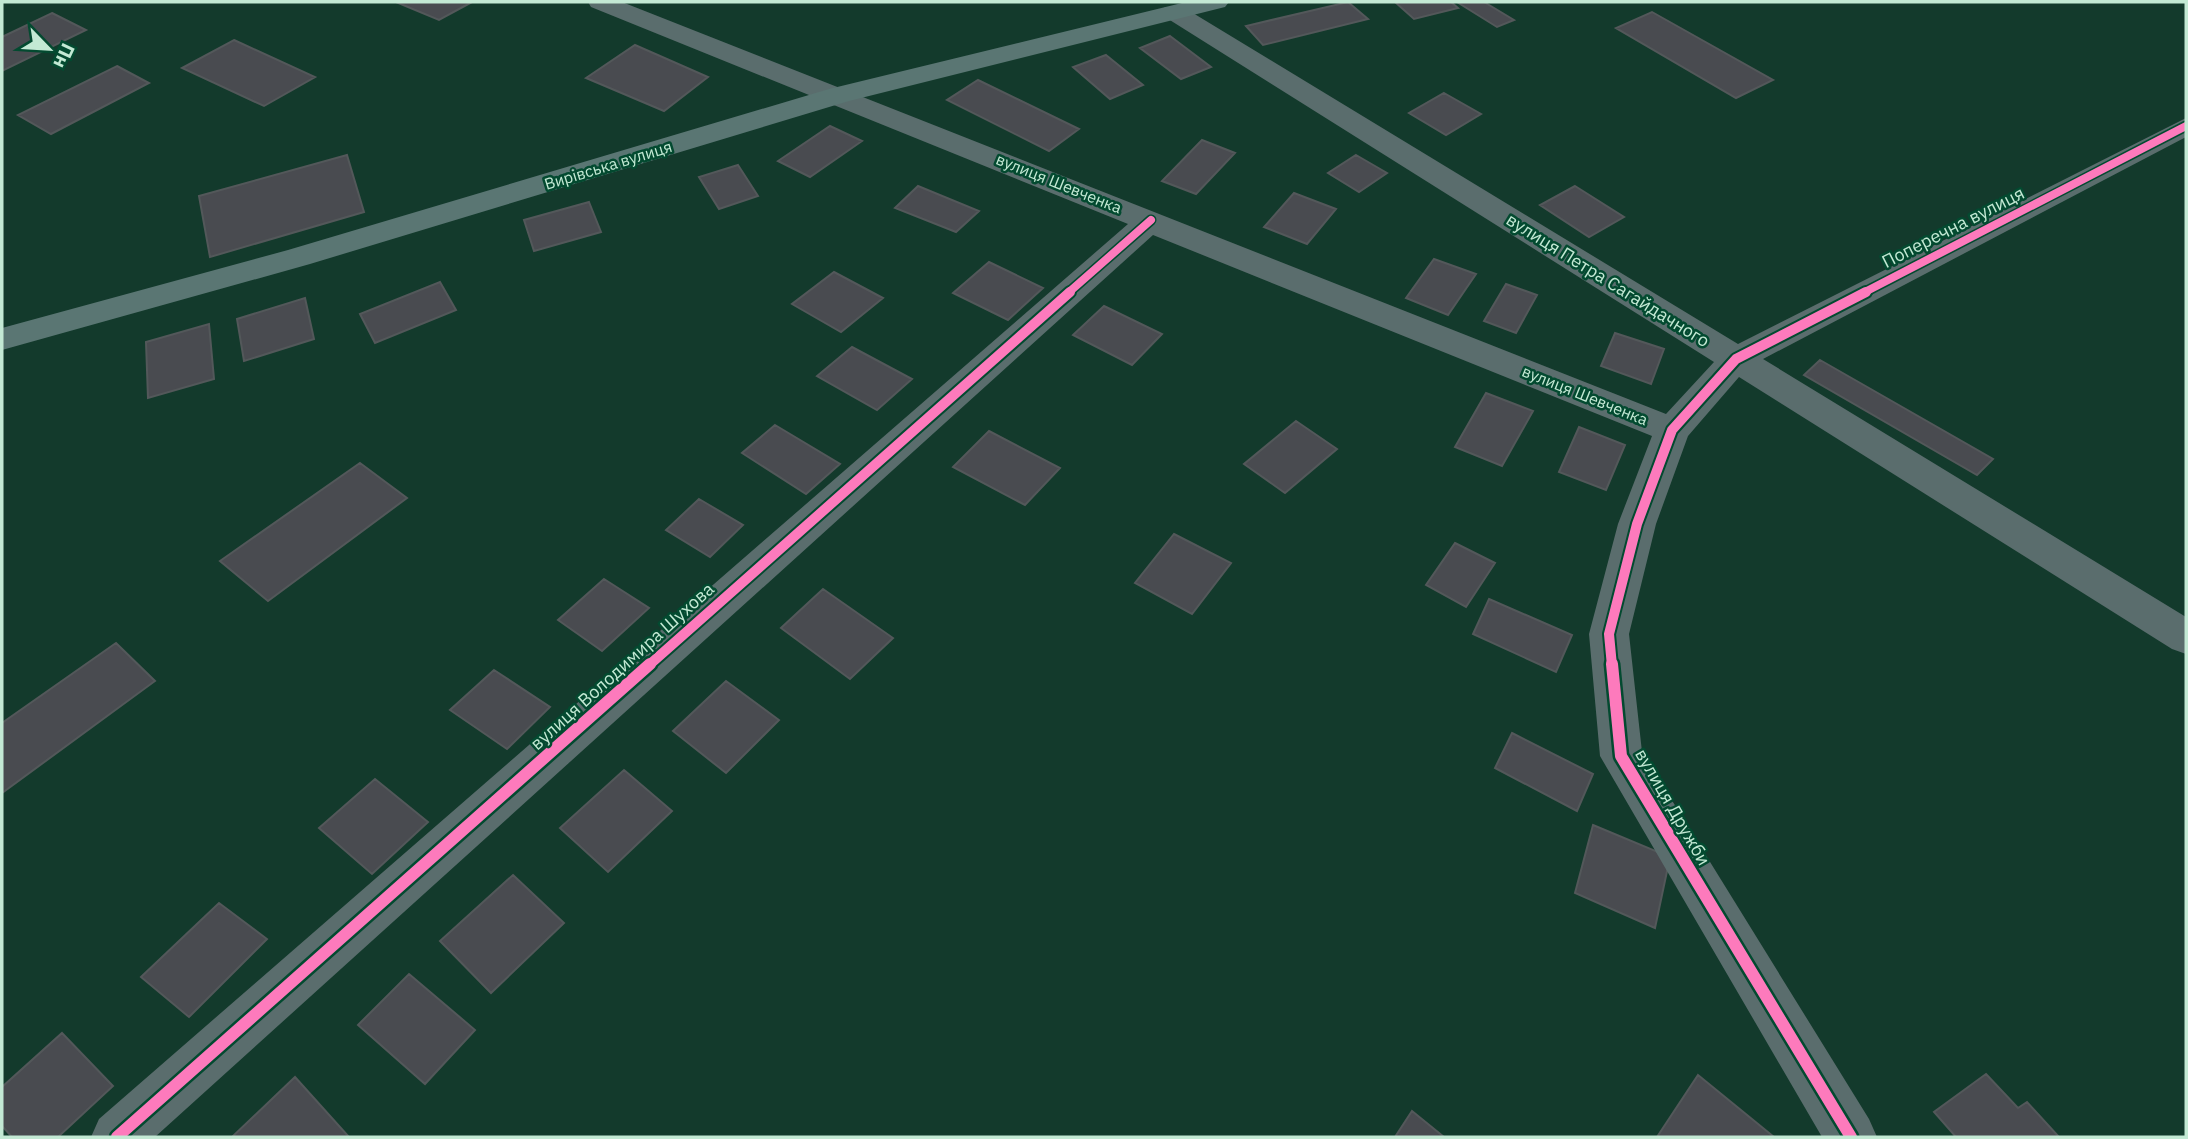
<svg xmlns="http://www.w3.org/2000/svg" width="2188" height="1139" font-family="'IBM Plex Sans',sans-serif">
	<rect width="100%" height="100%" fill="#133a2c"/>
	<path fill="#494b50" stroke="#53585a" stroke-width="2" d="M396,2h76l-33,18z
		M1348,2l20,17 -105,26 -17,-19z
		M1395,2h56l7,6 -44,11z
		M1457,2h27l30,18 -17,7z
		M1652,12l121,68 -37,18 -120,-70z
		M52,13l34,17 -84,41v-34z
		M1170,36l41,31 -30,12 -41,-31z
		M234,40l81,37 -51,29 -82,-38z
		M635,45l73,32 -44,34 -78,-33z
		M1106,55l37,30 -33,14 -37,-32z
		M117,66l32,17 -98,51 -33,-19z
		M978,80l101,49 -30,22 -102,-51z
		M1444,93l37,21 -35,21 -37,-22z
		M830,126l32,15 -52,36 -32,-16z
		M1202,140l33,13 -39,41 -34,-13z
		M347,155l17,57 -154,45 -11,-61z
		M1356,155l31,18 -28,19 -31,-19z
		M738,165l20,31 -39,13 -20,-32z
		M918,186l61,25 -23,21 -61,-24z
		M1575,186l49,31 -35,20 -49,-32z
		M1294,193l42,16 -29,35 -43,-17z
		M589,202l12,30 -67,19 -10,-31z
		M1434,259l42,15 -28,41 -42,-17z
		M989,262l54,26 -35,32 -55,-27z
		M834,272l49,26 -42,34 -49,-28z
		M440,282l16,28 -81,33 -15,-29z
		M1506,284l31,11 -21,38 -32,-12z
		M305,298l9,41 -70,22 -7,-42z
		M1104,306l58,28 -30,31 -59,-30z
		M209,324l5,55 -66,19 -2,-56z
		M1615,333l49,16 -13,35 -50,-18z
		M852,347l60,32 -35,31 -60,-34z
		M1820,360l173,99 -16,16 -173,-100z
		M1486,393l47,18 -31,55 -47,-19z
		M1296,421l41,28 -52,44 -41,-29z
		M775,425l65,39 -34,30 -64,-41z
		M1579,427l46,18 -19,45 -47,-18z
		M989,431l71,37 -35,37 -72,-38z
		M360,463l47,35 -139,103 -48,-40z
		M699,499l44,26 -33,32 -44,-27z
		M1174,534l57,29 -39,51 -57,-31z
		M1455,543l40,20 -29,44 -40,-22z
		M604,579l45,29 -47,43 -44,-31z
		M823,589l70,49 -43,41 -69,-51z
		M1489,599l83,36 -16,37 -83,-38z
		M116,643l39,38 -153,112v-70z
		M494,670l56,37 -43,42 -57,-39z
		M726,681l53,39 -53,53 -53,-42z
		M1512,733l81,41 -16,37 -82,-43z
		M624,770l48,41 -64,61 -48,-44z
		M375,779l53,43 -56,52 -53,-46z
		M1593,825l77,32 -15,71 -80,-35z
		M513,875l51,48 -73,70 -51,-52z
		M219,903l48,36 -78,78 -48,-40z
		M409,974l66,56 -50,54 -67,-59z
		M62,1033l51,53 -55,51h-46l-10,-11v-39z
		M1986,1074l32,34 9,-6 32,35h-103l-22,-25z
		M1698,1075l76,62h-117z
		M295,1077l54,60h-117z
		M1412,1111l32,26h-49z"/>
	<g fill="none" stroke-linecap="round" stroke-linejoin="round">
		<path fill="#5a6d6d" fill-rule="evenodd" d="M588,2h34l1044,412 48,-52 -549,-345 -4,-5 4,-5h18l555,337 448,-226v19l-423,222 423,258v37l-14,-5 -433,-272 -51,59 -32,88 -27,110 13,118 227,367 8,18h-55l-222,-381 -11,-122 29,-110 34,-88 -499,-201 -998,902h-64l8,-18 1029,-895 -537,-217z"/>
		<path fill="#5a7673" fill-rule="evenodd" d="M1186,2h43l-4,5 -376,94 -539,163 -308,86v-22l286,-78 541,-161z"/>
		<defs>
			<path id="cycleway-far2" d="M1068,293l83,-73
				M1863,293l323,-167"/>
			<path id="cycleway-far1" d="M648,666l422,-374
				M1612,666l-3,-32 28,-110 35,-94 64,-71 130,-67"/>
			<path id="cycleway" d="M1612,664l9,92 230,381
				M117,1137l533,-473"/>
		</defs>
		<use href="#cycleway-far2" stroke="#034a30" stroke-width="11"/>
		<use href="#cycleway-far1" stroke="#034a30" stroke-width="14"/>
		<use href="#cycleway" stroke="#034a30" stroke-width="17"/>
		<use href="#cycleway-far2" stroke="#fd7abc" stroke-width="8"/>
		<use href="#cycleway-far1" stroke="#fd7abc" stroke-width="10"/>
		<use href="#cycleway" stroke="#fd7abc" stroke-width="12"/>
	</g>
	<g text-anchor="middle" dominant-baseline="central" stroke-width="5" stroke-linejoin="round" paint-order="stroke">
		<g font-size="16" fill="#c3e9d4" stroke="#034a30">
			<text transform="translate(608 165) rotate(-17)">Вирівська вулиця</text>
			<text transform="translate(1059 183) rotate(22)">вулиця Шевченка</text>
			<text transform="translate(1585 395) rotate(22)">вулиця Шевченка</text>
		</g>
		<g font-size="18" fill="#c3e9d4" stroke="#034a30">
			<text transform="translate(1953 227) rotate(-27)">Поперечна вулиця</text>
			<text transform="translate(1608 280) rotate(32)">вулиця Петра Сагайдачного</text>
			<text transform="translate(622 666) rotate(-42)">вулиця Володимира Шухова</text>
			<text transform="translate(1673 807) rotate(60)">вулиця Дружби</text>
		</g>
	</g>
	<rect width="2188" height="1139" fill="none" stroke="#c3e9d4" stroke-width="7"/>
	<g transform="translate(49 49) rotate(115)" stroke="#034a30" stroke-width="5" paint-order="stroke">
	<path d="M0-5L12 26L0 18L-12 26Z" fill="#c3e9d4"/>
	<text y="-10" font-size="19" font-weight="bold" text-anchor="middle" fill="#c3e9d4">Пн</text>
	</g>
</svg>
